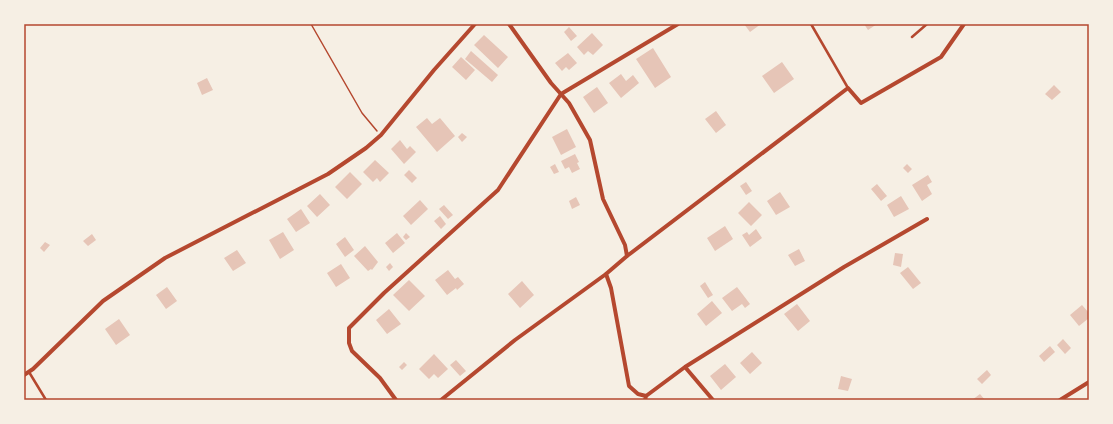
<svg xmlns="http://www.w3.org/2000/svg" width="1113" height="424" font-family="Rubik,sans-serif">
	<rect width="100%" height="100%" fill="#f6efe4"/>
	<path fill="#e6c5b7" d="M744,24h17l-11,8z
		M864,24h13l-9,6z
		M569,27l8,9 -6,5 -7,-9z
		M592,33l11,12 -10,10 -5,-4 -4,4 -7,-8z
		M484,35l24,22 -10,11 -24,-23z
		M653,48l18,29 -16,11 -19,-29z
		M471,51l27,24 -6,7 -27,-23z
		M568,53l9,10 -8,7 -3,-3 -4,4 -7,-8z
		M461,57l14,13 -9,10 -14,-13z
		M782,62l12,17 -20,14 -12,-17z
		M621,74l5,7 7,-6 6,8 -18,15 -12,-15z
		M207,78l6,12 -11,5 -5,-12z
		M1054,85l7,7 -9,8 -7,-6z
		M597,87l11,16 -14,10 -11,-16z
		M716,111l10,14 -10,8 -11,-14z
		M427,118l5,6 8,-6 15,18 -18,16 -21,-25z
		M567,129l9,18 -15,8 -9,-18z
		M462,133l5,4 -5,5 -4,-5z
		M400,140l7,9 3,-3 6,6 -12,12 -13,-15z
		M575,154l4,8 -2,1 3,6 -8,4 -3,-6 -4,2 -4,-8z
		M375,160l14,13 -9,9 -3,-4 -4,4 -10,-10z
		M555,164l4,8 -5,2 -4,-7z
		M907,164l5,5 -4,4 -5,-5z
		M409,170l8,8 -5,5 -8,-8z
		M350,172l12,12 -15,15 -12,-12z
		M928,175l4,7 -5,3 5,9 -10,7 -10,-16z
		M746,182l6,9 -6,4 -6,-9z
		M877,184l10,12 -6,5 -10,-12z
		M780,192l10,15 -14,8 -9,-14z
		M320,194l10,11 -13,12 -10,-11z
		M901,196l8,13 -15,8 -7,-12z
		M576,197l4,8 -8,4 -3,-8z
		M420,200l8,9 -17,16 -8,-9z
		M749,202l13,13 -11,11 -13,-13z
		M444,205l9,10 -5,4 -9,-10z
		M301,209l9,14 -14,9 -9,-13z
		M440,216l6,8 -5,5 -7,-8z
		M725,226l8,13 -18,12 -8,-13z
		M756,229l6,9 -12,9 -8,-12 5,-3 2,3z
		M283,232l11,18 -14,9 -11,-19z
		M397,233l8,10 -12,10 -8,-10z
		M406,233l4,4 -4,3 -3,-3z
		M92,234l4,6 -8,6 -5,-5z
		M345,237l9,13 -9,7 -9,-13z
		M45,242l5,3 -6,7 -4,-4z
		M365,246l13,16 -6,8 -1,-1 -3,2 -14,-15z
		M799,249l6,12 -10,5 -7,-11z
		M237,250l9,13 -13,8 -9,-13z
		M895,253l8,1 -2,13 -8,-2z
		M390,263l3,4 -4,4 -3,-4z
		M341,264l9,14 -14,9 -9,-14z
		M908,267l13,16 -8,6 -13,-16z
		M448,270l7,9 3,-2 6,7 -7,6 -1,-2 -9,7 -12,-15z
		M409,280l16,16 -16,15 -16,-16z
		M522,281l12,14 -14,13 -12,-14z
		M705,282l8,13 -5,3 -8,-12z
		M167,287l10,14 -11,8 -10,-14z
		M737,287l13,17 -5,4 -3,-4 -10,7 -10,-13z
		M712,301l10,12 -16,13 -9,-12z
		M797,304l13,17 -12,10 -14,-17z
		M1082,305l7,8v5l-10,8 -9,-11z
		M389,309l12,15 -14,10 -11,-14z
		M119,319l11,16 -14,10 -11,-16z
		M1063,339l8,9 -6,6 -8,-9z
		M1050,346l5,6 -11,10 -5,-6z
		M752,352l10,11 -12,11 -10,-11z
		M434,354l14,15 -10,9 -4,-4 -5,5 -10,-10z
		M456,360l10,11 -6,5 -10,-11z
		M404,362l3,3 -5,5 -3,-3z
		M725,364l11,13 -15,13 -11,-14z
		M987,370l4,5 -9,9 -5,-5z
		M841,376l11,3 -4,12 -10,-2z
		M980,394l5,6h-13z"/>
	<g fill="none" stroke-linecap="round" stroke-linejoin="round">
		<path stroke="#b5482f" stroke-width="1.5" d="M311,24l51,89 15,18"/>
		<path stroke="#b5482f" stroke-width="2.5" d="M811,24l37,64
			M912,37l15,-13
			M29,372l17,28"/>
		<path stroke="#b5482f" stroke-width="4" d="M509,24l42,59 18,20 21,37 13,59 22,46 2,11
			M606,274l5,14 18,98 9,8 8,2
			M685,367l28,33
			M24,375l9,-6 70,-68 62,-43 163,-84 38,-26 15,-13 53,-65 41,-46
			M396,400l-16,-22 -28,-27 -3,-8v-15l35,-35 114,-103 63,-96 117,-70
			M441,400l74,-60 91,-66 21,-18 221,-168 13,15 80,-46 23,-33
			M645,400l1,-4 39,-29 159,-100 83,-48
			M1060,400l29,-18"/>
	</g>
	<rect width="1113" height="424" fill="none" stroke="#f6efe4" stroke-width="50"/>
	<rect x="25" y="25" width="1063" height="374" fill="none" stroke="#b5482f" stroke-width="1.5"/>
</svg>
